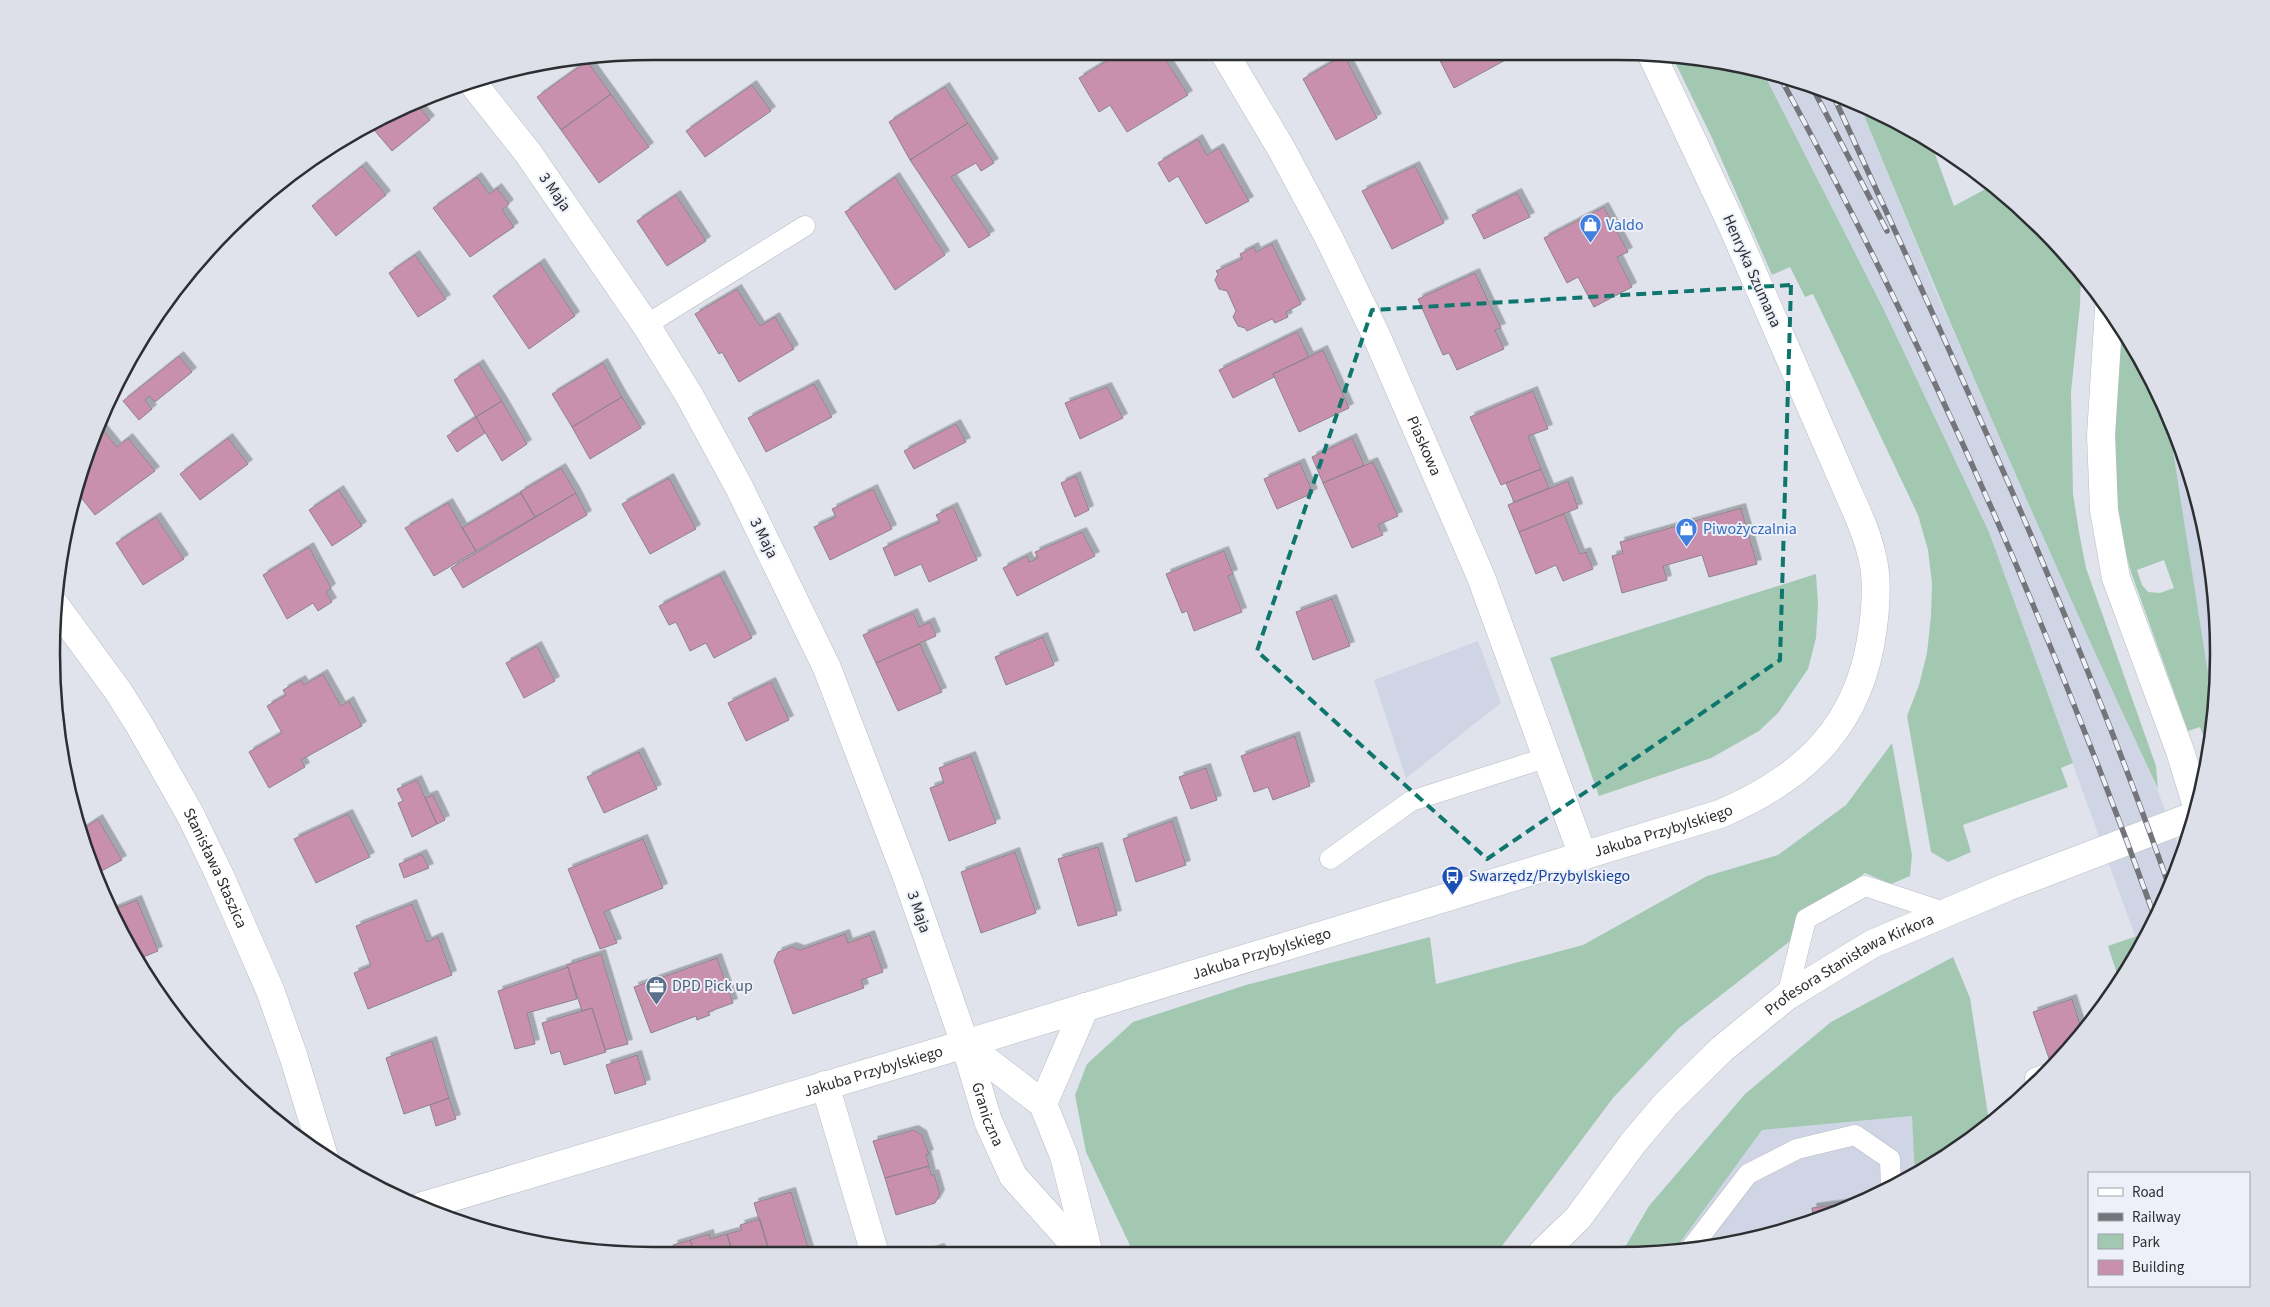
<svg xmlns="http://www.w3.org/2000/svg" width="2270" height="1307" font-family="'Source Sans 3',sans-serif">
	<defs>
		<filter id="shadow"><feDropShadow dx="4.5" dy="-4.5" stdDeviation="0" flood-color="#0004"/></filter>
	</defs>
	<rect width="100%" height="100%" fill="#e0e3ec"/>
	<path fill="#cfd5e5" d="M1764,74l46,9 51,25 73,179 103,236 118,261 27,71 -9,29 -34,63 -150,-415 -105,-222z
		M2167,412l6,11 34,113 12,117 -5,47 -7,-33z
		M1478,641l23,62 -95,75 -32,-98z
		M1913,1116l2,60 -105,48 -136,27 88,-121z"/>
	<path fill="#a3c8b2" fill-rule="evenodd" d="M1672,56l92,18 120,236 105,222 84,231 -12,5 7,19 -105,38 8,27 -23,10 -17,-10 -24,-136 12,-31 8,-32 4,-37 1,-33 -4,-33 -10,-35 -105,-221 -8,3 -15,-30 -18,8 -60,-137z
		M1861,108l70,35 23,63 37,-20 51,41 39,47 -1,31 -9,87 2,102 6,38 7,36 70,198 2,23c-105,-224 -203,-451 -297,-681z
		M2120,325l47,87 40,255 7,33 -5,51 -9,-24 -12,4 -57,-159 -10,-37 -6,-37 -2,-39zM2164,560l10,28 -14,5 -12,-1 -6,-7 -5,-15z
		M1816,574l2,31 -2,33 -8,31 -30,44 -19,18 -48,27 -112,38 -49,-138z
		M1892,743l20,112 -2,21 -19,8 -26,-11 -65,45 -11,24 -110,86 -66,70 -117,156h-362l-48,-102 -11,-57 12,-31 46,-42 113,-37 184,-48 6,47 147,-39 124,-69 71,-21 68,-50z
		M2137,936l2,11 -19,36 -12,-37z
		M1953,957l17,41 19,123 -74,55 -3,-60 -150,14 -88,121 -18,3h-35l28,-48 96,-112 86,-72z"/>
	<path fill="#c890ad" stroke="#8d8489" filter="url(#shadow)" d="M1436,53h73l2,4 -57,31z
		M1118,54h44l26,41 -61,37 -17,-27 -11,7 -20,-34z
		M1344,55l33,63 -41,22 -33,-61z
		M587,61l24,33 -50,36 -24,-33z
		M752,85l19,26 -66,46 -19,-26z
		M945,87l23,36 -58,37 -21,-38z
		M611,94l38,53 -50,36 -38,-53z
		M415,102l15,18 -38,31 -23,-27 18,-11z
		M968,123l26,40 -13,8 -5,-8 -25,14 39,58 -21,13 -59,-88z
		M1198,139l9,16 12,-7 30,53 -43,23 -28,-48 -9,6 -11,-19z
		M362,166l24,29 -50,41 -24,-30z
		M1415,166l29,57 -52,26 -30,-58z
		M477,177l12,17 8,-6 12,16 -7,6 12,17 -44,30 -37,-49z
		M895,177l50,78 -50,35 -50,-78z
		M1517,193l13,24 -46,22 -12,-24z
		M676,195l30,46 -39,25 -30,-45z
		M1604,207l24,45 -11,5 15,30 -38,20 -16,-30 -11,6 -23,-45z
		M1272,244l29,60 -15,8 2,5 -13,6 -3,-4 -25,12 -2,-3 -7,-2 -5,-9 3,-6 -9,-20 -8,-2 -4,-9 3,-6 -2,-3 26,-12 -2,-5 14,-7 2,5z
		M415,255l31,44 -28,18 -29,-44z
		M540,263l35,53 -46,33 -36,-53z
		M1475,273l26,55 -6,2 9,19 -47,21 -8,-17 -6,2 -25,-56z
		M737,289l23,37 15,-9 19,32 -55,33 -17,-30 -3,2 -24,-40z
		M1297,332l12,25 -36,17 1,3 -41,21 -14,-28z
		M1323,350l26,58 -50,24 -26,-58z
		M179,356l13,16 -37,30 -6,-6 -4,4 7,9 -13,11 -16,-19z
		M603,363l19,34 -50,30 -20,-33z
		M479,364l23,37 -26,16 -22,-37z
		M814,384l18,33 -66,35 -18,-34z
		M1107,387l16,31 -43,21 -15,-36z
		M1533,391l15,38 -20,7 13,33 -40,16 -31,-68z
		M622,397l19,31 -51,31 -18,-32z
		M502,401l25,43 -25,17 -26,-44z
		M476,417l9,16 -28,19 -10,-16z
		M956,424l10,18 -52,27 -10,-18z
		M99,425l18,22 11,-9 27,33 -60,44 -20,-25z
		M228,438l20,26 -48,36 -20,-26z
		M1352,438l12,27 -41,18 -11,-26z
		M1373,462l25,54 -20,9 5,10 -31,13 -29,-65z
		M1300,463l13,30 -36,16 -13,-30z
		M561,468l15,25 -41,24 -15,-25z
		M1541,469l8,19 -35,14 -8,-19z
		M1076,476l13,34 -14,7 -14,-34z
		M669,478l27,51 -46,25 -28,-50z
		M1568,481l10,27 -59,24 -11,-27z
		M873,489l19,40 -62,31 -16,-33 22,-10 -4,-8z
		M339,490l23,36 -30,20 -23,-36z
		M521,493l14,24 -59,34 -14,-23z
		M576,493l11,22 -124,73 -12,-20z
		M448,503l28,48 -42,25 -29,-48z
		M953,507l24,53 -48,22 -8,-18 -26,12 -12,-28 57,-26 -4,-7z
		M1741,508l16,56 -48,13 -7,-22 -39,11 4,14 -45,13 -10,-37 11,-3 -3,-11z
		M1564,514l16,40 6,-2 7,17 -30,12 -7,-16 -20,9 -17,-42z
		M156,517l28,42 -41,26 -27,-42z
		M1082,532l13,24 -78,40 -14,-28 24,-12 2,6 9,-4 -3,-6z
		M309,547l22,41 -5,4 6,10 -14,9 -5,-8 -26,16 -24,-44z
		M1224,551l9,23 -5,2 14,36 -48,19 -7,-20 -5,2 -16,-39z
		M720,575l32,63 -38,20 -8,-15 -16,8 -14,-29 -7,3 -10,-19z
		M1332,599l18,47 -37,14 -17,-48z
		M913,613l6,14 11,-5 6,14 -60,27 -13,-28z
		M1043,637l11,28 -48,20 -11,-28z
		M920,644l22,48 -44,19 -22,-48z
		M537,646l18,35 -31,17 -18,-35z
		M323,674l18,32 8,-5 13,25 -61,34 4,7 -36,21 -20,-36 33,-19 -15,-27 19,-11 -3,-5 18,-10 3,5z
		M771,682l18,38 -43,21 -18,-38z
		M1295,736l15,50 -37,14 -5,-13 -14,5 -13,-36z
		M639,752l18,37 -53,24 -17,-36z
		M971,756l25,67 -47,18 -19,-53 14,-5 -5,-15z
		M1206,768l11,32 -26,9 -12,-32z
		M417,780l20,44 -25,13 -14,-34 5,-2 -6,-12z
		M433,795l12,25 -8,4 -12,-26z
		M348,814l22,43 -54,26 -22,-44z
		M98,819l24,41 -28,15 -13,-45z
		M1172,821l14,44 -50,17 -13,-43z
		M643,839l20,49 -59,24 13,31 -17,6 -32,-80z
		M1098,847l19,68 -39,11 -20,-67z
		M1015,852l21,61 -55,20 -20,-61z
		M422,854l7,14 -25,10 -5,-14z
		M137,900l21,51 -22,9 -26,-49z
		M412,904l15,38 11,-5 14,38 -84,34 -14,-36 17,-7 -15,-40z
		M845,934l3,9 22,-8 13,37 -22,8 3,8 -71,26 -19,-53 4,-9 14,-5 8,3z
		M601,954l27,90 -23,6 -13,-42 -10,3 -15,-46z
		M717,958l16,45 -25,9 2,3 -13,5 -1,-4 -45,17 -17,-46z
		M568,967l9,32 -50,14 8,31 -20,5 -17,-58z
		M2072,999l10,32 -30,36 -19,-55z
		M592,1008l14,44 -42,13 -4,-14 -9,3 -9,-31z
		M432,1041l17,57 -45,16 -18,-56z
		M637,1055l9,29 -31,10 -9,-29z
		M449,1098l7,21 -20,7 -6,-21z
		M914,1130l8,5 7,19 -3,1 3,11 -44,12 -12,-37z
		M929,1166l2,9 3,-1 6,20 -5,9 -39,12 -11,-37z
		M791,1192l19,62h-40l-16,-51z
		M1857,1202l-43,20 -2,-14z
		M760,1219l10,35h-37l-6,-20 15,-4 -2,-5z
		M709,1234l1,5 17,-5 6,20h-38l-5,-14z
		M690,1240l5,14h-34l13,-4 -1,-5z
		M940,1248l2,6h-22z"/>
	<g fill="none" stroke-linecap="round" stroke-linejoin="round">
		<defs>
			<path id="service" d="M646,325l159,-99
				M1330,859l81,-58 137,-44
				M1787,996l19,-77 59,-33 79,26
				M2036,1084l-1,-6 12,-4
				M1692,1247l56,-73 49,-25 58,-14 35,24 1,28"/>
			<g id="minor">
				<path id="s1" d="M1225,54l57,96 47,88 47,97 105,242 102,279"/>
				<path d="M2109,309l-8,126 3,75 12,68 64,173 17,55"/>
				<path id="s2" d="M55,605l63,86 22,35 50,88 29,60 51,116 24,68 30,99"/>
				<path d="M825,1085l50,169"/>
				<path id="s3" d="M423,1206l542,-162 -58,-167 -80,-209 -88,-181 -50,-92 -43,-70 -118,-172 -57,-72"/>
			</g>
			<g id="tertiary">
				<path id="s4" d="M965,1044l755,-230c87,-37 141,-90 153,-187 3,-23 5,-49 -1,-71 -5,-23 -15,-44 -24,-64l-116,-267 -81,-172"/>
				<path d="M965,1044l78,60 21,52 25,98"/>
				<path id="s5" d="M965,1044l23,77 25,55 70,78"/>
				<path d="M1043,1104l42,-97"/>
				<path id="s6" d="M1541,1254l37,-36 55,-75 33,-39 56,-55 65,-53 85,-52 135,-57 186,-71"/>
			</g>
		</defs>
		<use href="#service" stroke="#b7bbc3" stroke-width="21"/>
		<use href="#minor" stroke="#b7bbc3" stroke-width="29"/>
		<use href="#tertiary" stroke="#b7bbc3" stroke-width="29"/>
		<use href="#service" stroke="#fff" stroke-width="20"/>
		<use href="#minor" stroke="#fff" stroke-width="28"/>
		<use href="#tertiary" stroke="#fff" stroke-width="28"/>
		<defs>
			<path id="rail" d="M1780,77c147,270 271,552 375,841
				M1810,83l77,148
				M1833,95c119,261 242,522 337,794
				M2205,528l4,30"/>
		</defs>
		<use href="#rail" stroke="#73757a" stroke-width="5.5"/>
		<use href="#rail" stroke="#edf0f9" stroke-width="4" stroke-dasharray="11" stroke-linecap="butt"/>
	</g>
	<path fill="none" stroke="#0f766e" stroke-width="4" stroke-dasharray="10 6" stroke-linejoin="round" d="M1791,285l-11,375 -293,199 -230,-208 115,-341z"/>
	<defs>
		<symbol id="shop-pin" viewBox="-11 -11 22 30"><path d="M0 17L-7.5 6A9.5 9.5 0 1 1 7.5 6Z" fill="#3f7fe0" stroke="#edf0f9"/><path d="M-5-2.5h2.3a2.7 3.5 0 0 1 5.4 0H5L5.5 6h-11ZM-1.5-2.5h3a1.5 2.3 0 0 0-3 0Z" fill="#fff"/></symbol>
		<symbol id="bus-pin" viewBox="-11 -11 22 30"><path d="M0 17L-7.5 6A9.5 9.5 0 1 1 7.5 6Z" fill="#1a4fb4" stroke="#edf0f9"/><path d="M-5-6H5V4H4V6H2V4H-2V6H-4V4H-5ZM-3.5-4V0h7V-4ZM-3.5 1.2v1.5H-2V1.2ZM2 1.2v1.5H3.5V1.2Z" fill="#fff"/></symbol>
		<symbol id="office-pin" viewBox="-11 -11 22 30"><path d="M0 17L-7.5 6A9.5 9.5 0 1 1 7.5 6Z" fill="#5c6f8a" stroke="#edf0f9"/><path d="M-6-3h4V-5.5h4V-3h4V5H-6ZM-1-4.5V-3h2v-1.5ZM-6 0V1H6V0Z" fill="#fff"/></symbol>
	</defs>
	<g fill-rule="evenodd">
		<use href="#shop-pin" x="1578" y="212" width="25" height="34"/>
		<use href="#shop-pin" x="1674" y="516" width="25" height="34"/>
		<use href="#bus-pin" x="1440" y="864" width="25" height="34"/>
		<use href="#office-pin" x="644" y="974" width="25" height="34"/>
	</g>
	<g text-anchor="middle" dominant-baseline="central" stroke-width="4" stroke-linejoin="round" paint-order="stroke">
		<g font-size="16" fill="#2c2e31" stroke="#edf0f9">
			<text transform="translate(555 192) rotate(55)">3 Maja</text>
			<text transform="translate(1752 271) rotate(66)">Henryka Szumana</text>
			<text stroke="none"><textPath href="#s1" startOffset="440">Piaskowa</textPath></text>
			<text transform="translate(764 538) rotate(63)">3 Maja</text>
			<text stroke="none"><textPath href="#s4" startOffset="730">Jakuba Przybylskiego</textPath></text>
			<text stroke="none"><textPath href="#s2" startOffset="309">Stanisława Staszica</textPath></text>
			<text transform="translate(919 912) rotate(71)">3 Maja</text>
			<text stroke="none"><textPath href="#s4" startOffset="310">Jakuba Przybylskiego</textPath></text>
			<text stroke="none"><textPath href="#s6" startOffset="428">Profesora Stanisława Kirkora</textPath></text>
			<text stroke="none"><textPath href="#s3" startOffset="470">Jakuba Przybylskiego</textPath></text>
			<text stroke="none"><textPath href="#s5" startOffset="74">Graniczna</textPath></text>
		</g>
		<g font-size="16" fill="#366cbe" stroke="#edf0f9" text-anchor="start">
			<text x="1606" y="225">Valdo</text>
			<text x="1703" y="529">Piwożyczalnia</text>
		</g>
		<g font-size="16" fill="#164399" stroke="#edf0f9" text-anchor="start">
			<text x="1469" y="876">Swarzędz/Przybylskiego</text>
		</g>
		<g font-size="16" fill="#4e5e75" stroke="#edf0f9" text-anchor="start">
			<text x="672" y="986">DPD Pick up</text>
		</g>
	</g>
	<path d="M0 0H2270V1307H0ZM653 60H1617A593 593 0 0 1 2210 653V654A593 593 0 0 1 1617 1247H653A593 593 0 0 1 60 654V653A593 593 0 0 1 653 60Z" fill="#dee0e9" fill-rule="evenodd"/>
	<path fill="none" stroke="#2c2e31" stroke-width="2.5" d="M653 60H1617A593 593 0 0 1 2210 653V654A593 593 0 0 1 1617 1247H653A593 593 0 0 1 60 654V653A593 593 0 0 1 653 60Z"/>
	<rect x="2088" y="1172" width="162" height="115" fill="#edf0f9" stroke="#a0a2a9"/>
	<rect x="2098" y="1188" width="25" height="8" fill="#ffffff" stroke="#a0a2a9"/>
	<text x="2132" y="1197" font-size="15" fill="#2c2e31">Road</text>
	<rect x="2098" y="1213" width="25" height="8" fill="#73757a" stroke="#a0a2a9"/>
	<text x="2132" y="1222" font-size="15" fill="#2c2e31">Railway</text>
	<rect x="2098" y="1234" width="25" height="15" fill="#a3c8b2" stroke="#a0a2a9"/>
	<text x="2132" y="1247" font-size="15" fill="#2c2e31">Park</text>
	<rect x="2098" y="1260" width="25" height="15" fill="#c890ad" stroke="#a0a2a9"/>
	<text x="2132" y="1272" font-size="15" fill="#2c2e31">Building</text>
</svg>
